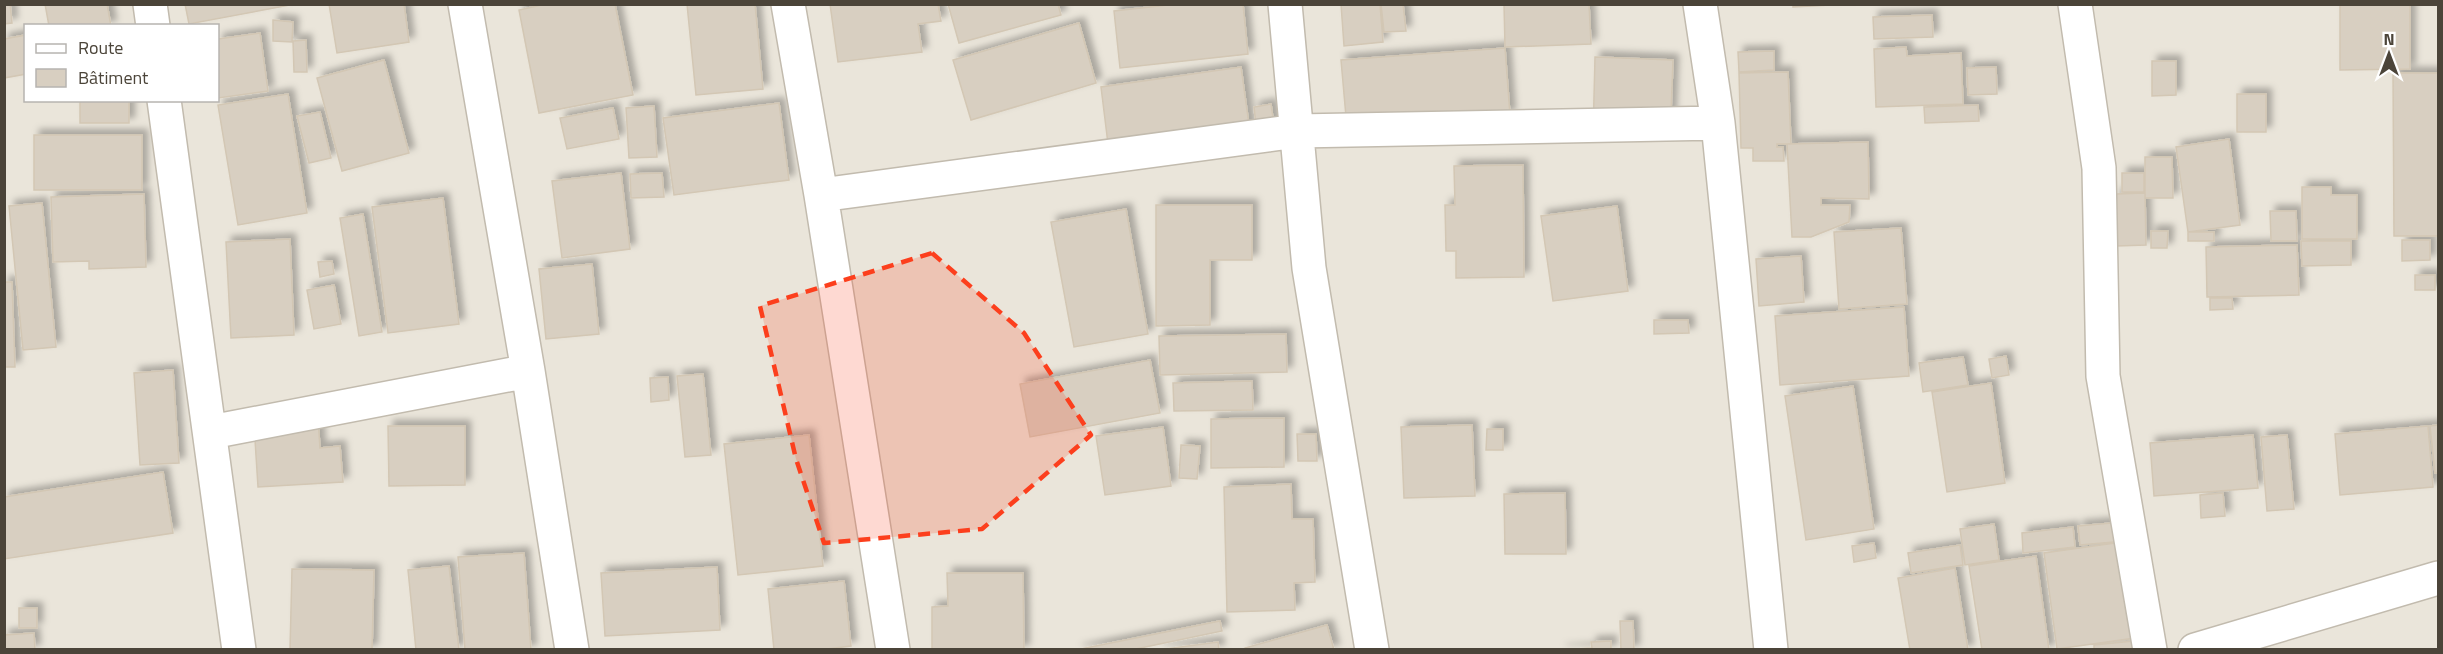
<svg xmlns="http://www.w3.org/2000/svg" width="2443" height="654" font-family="'Titillium Web',sans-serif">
	<defs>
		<filter id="shadow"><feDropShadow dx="5.5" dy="-5.5" stdDeviation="3" flood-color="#0004"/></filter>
	</defs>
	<rect width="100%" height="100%" fill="#f6f3ec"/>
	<path fill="#eae5da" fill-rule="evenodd" d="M4,5h2434v644h-2433zM26,26h192v74h-192z"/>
	<path fill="#d8cfc1" stroke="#d3c7b4" stroke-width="1.5" filter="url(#shadow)" d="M4,4h6l2,19 -8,1z
		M45,4h62l4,22h-62z
		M185,4h110l-106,20z
		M329,4h75l5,38 -72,11z
		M546,4h69l18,91 -94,18 -20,-103z
		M687,4h68l8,85 -67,6z
		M830,4h108l3,17 -23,3 4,28 -84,10z
		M948,4h110l3,11 -102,28z
		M1177,4h66l5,50 -128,14 -6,-57z
		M1341,4h39l3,38 -39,4z
		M1381,4h22l3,27 -22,1z
		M1504,4h85l2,40 -86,3z
		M1793,4h58l-58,3z
		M2340,4h70v65l-70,1z
		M1932,15l1,22 -59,2 -1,-22z
		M273,20l20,2 -1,20 -19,-1z
		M1079,23l17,60 -125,37 -18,-60z
		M260,33l8,58 -50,7v-59z
		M26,35v39l-22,4v-39z
		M306,40l1,32h-13l-1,-31z
		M1906,47l1,9 54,-3 2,51 -87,3 -2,-58z
		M1505,48l5,67 -163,13 -6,-68z
		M1774,51v19l-35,2 -1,-20z
		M1595,57l78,3 -3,79 -77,-2z
		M384,60l25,93 -67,18 -25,-93z
		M2152,61h24v34l-24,1z
		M1241,67l9,65 -141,20 -8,-65z
		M1996,67l1,27 -29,1 -1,-27z
		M1788,72l3,72h-14v3h6l1,14h-31v-13h-12l-2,-75z
		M2393,73h45v163h-44z
		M288,94l19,119 -69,12 -20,-120z
		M2237,94h29v38h-29z
		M80,100h49v23h-49z
		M779,103l10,77 -115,15 -11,-77z
		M1271,104l5,36 -18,2 -4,-35z
		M1978,105l1,16 -54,2 -1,-16z
		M654,106l3,51 -28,1 -3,-50z
		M613,108l6,31 -52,10 -7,-31z
		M320,112l11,46 -22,5 -12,-47z
		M34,135h108v55h-108z
		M2229,139l11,86 -52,7 -12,-85z
		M1868,142l1,57 -48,-1v7h29l-1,17 -38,15h-19l-5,-93z
		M2145,157h27l1,41h-28z
		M1523,165l1,112 -68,1v-27h-10l-1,-46h10l-1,-39z
		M621,173l9,76 -68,9 -10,-77z
		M662,173l2,24 -33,1 -1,-24z
		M2122,173h22v19h-22z
		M2302,187h29v8h26v44h-55z
		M2145,193l1,52 -29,1 -1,-52z
		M144,194l2,73 -57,2v-8l-36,1 -2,-65z
		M443,198l16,126 -71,9 -16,-126z
		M42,203l14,144 -33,3 -14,-144z
		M1156,205h96v55h-42v65l-54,1z
		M1617,206l11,85 -75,10 -12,-85z
		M1126,209l22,125 -74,13 -23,-125z
		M2270,211h26l1,30h-26z
		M363,214l19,118 -23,4 -19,-118z
		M1901,228l6,76 -68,5 -5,-77z
		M2151,231h17l-1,17h-16z
		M2188,232h26v9h-26z
		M290,239l4,96 -63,3 -5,-96z
		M2402,240h28v20l-28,1z
		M2301,241h50v24l-49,1z
		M2297,245l2,50 -92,2 -1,-50z
		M1801,256l3,46 -45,4 -3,-47z
		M332,261l2,13 -14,3 -2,-15z
		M592,264l7,70 -53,5 -7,-70z
		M2415,275h20v15h-20z
		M4,282h8l3,85h-11z
		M334,285l7,39 -27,5 -7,-39z
		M2210,298h22l1,11 -23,1z
		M1904,307l5,69 -129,9 -5,-69z
		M1654,320h34l1,13 -35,1z
		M1286,334l1,38 -127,3 -1,-39z
		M2006,356l3,19 -17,3 -3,-19z
		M1963,357l5,28 -45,7 -4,-29z
		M1150,360l10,53 -130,24 -10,-53z
		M173,370l6,93 -39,2 -6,-92z
		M703,374l8,81 -26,2 -8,-81z
		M668,377l1,23 -18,2 -1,-24z
		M1252,381l1,29 -79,1 -1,-28z
		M1991,383l14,100 -58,9 -15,-100z
		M1853,386l21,143 -68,11 -21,-144z
		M1284,418v49l-73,1v-49z
		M318,419l2,29 20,-2 3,36 -85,5 -4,-63z
		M1472,425l3,71 -71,2 -3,-71z
		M2438,425v48h-3l-5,-47z
		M388,426h77v59l-76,1z
		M2428,426l5,61 -93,8 -5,-61z
		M1163,427l8,59 -66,9 -9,-59z
		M1487,429h16v21h-17z
		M1297,434h19l1,27h-19z
		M809,435l14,131 -85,9 -14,-131z
		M2253,435l5,53 -104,8 -4,-53z
		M2287,435l7,74 -27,2 -6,-74z
		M1181,445l19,1 -3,33 -18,-1z
		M163,472l10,61 -169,26v-62z
		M1291,484l1,35h21l2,63 -21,1 1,27 -68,2 -3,-125z
		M1565,493l1,61h-61l-1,-60z
		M2223,493l2,23 -24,2 -1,-23z
		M2123,522l2,19 -45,4 -2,-19z
		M1994,524l5,36 -34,5 -5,-36z
		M2073,527l2,20 -52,6 -1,-20z
		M2122,542l13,96 -78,11 -13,-96z
		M1874,543l2,15 -22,4 -2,-16z
		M1960,545l3,20 -52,8 -3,-20z
		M524,553l7,97h-66l-7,-93z
		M2036,556l13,94h-67l-13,-84z
		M449,566l10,84h-43l-8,-80z
		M717,567l3,63 -115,6 -4,-63z
		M1955,568l13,82h-58l-12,-72z
		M292,569l82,1 -2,80h-82z
		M947,573h76l1,77h-92v-43l16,-1z
		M844,581l7,65 -32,4h-45l-6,-61z
		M19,608h18v20h-18z
		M1220,621l2,10 -91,19h-55z
		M1620,621h13l1,29h-13z
		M1327,625l7,25h-89v-2z
		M34,633l1,17h-31v-15z
		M1611,641v9h-51l32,-2 -1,-6z
		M2133,641l2,9h-41v-5z
		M1218,642l1,8h-61z"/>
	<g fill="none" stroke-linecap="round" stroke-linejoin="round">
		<defs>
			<path id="street" d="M150,4l3,22
				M465,4l63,367 44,279
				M788,4l33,191 72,455
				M1285,4l24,264 63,382
				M1700,4l18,119 53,527
				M2075,4l24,164 4,208 47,274
				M164,100l75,550
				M821,195l476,-64 421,-8
				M211,432l317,-61
				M2195,650l243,-72"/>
		</defs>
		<use href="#street" stroke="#c2bbae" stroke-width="36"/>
		<use href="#street" stroke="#fff" stroke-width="33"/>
	</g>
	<path fill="#fc3f1d" fill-opacity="0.2" stroke="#fc3f1d" stroke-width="4.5" stroke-dasharray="12 8" stroke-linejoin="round" d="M932,253l92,80 67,102 -109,94 -158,14 -28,-84 -36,-153z"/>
	<rect width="2443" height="654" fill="none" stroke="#4b4439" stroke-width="12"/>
	<rect x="24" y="24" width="195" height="78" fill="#ffffff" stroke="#b7b4b0" stroke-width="1.5"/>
	<rect x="36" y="44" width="30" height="9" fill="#ffffff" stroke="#b7b4b0" stroke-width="1.5"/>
	<text x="78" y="54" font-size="18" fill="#4b4439">Route</text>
	<rect x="36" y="69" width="30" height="18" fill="#d8cfc1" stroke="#b7b4b0" stroke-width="1.5"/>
	<text x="78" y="84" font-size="18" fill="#4b4439">Bâtiment</text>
	<g transform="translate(2389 54)" stroke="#ffffff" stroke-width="4.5" paint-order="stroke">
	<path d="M0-4.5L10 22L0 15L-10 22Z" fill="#4b4439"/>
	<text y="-9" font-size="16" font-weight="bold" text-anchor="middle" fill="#4b4439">N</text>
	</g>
</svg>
